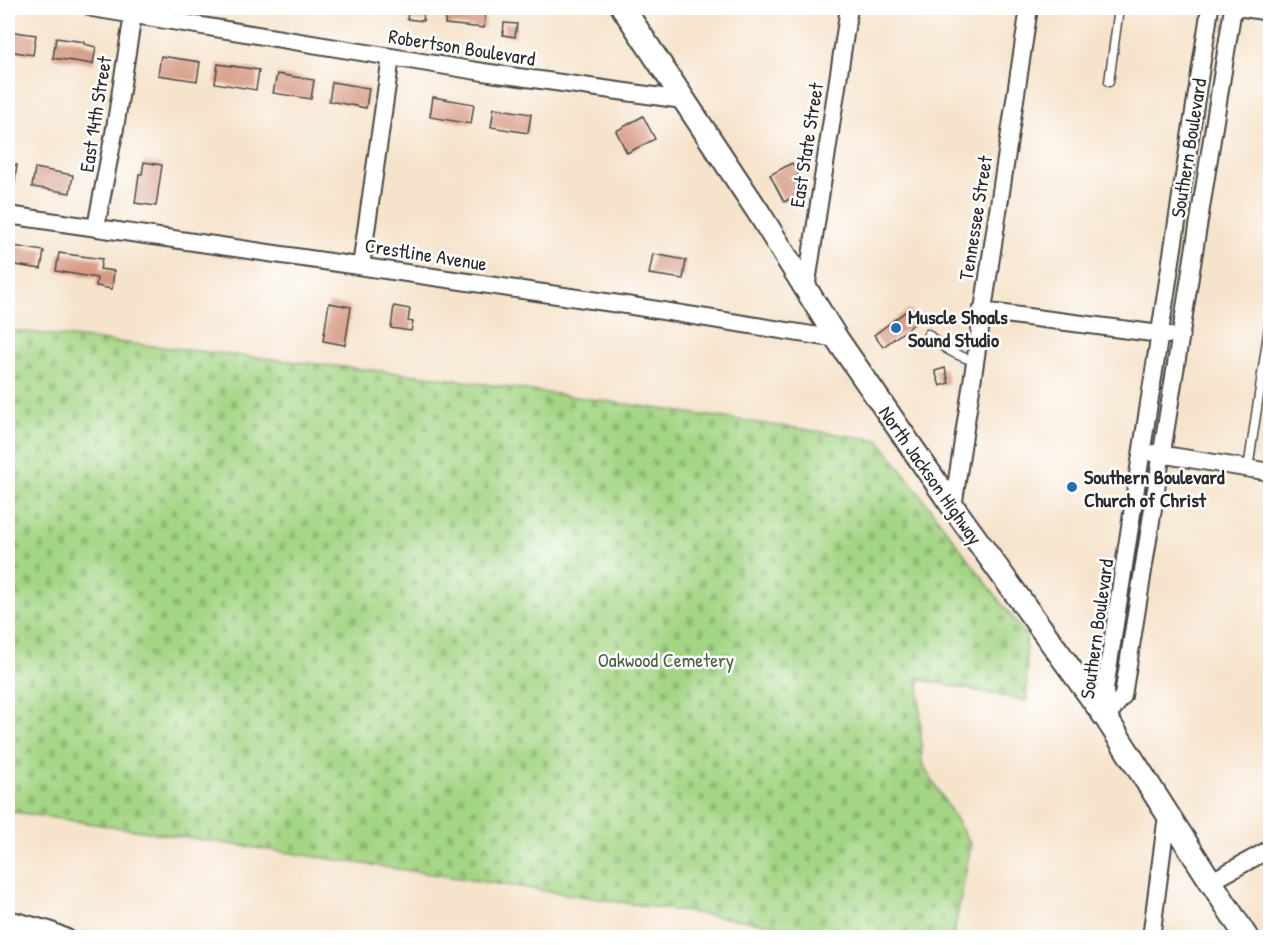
<svg xmlns="http://www.w3.org/2000/svg" width="1278" height="945" font-family="'Patrick Hand',sans-serif">
	<defs>
		<pattern id="cemetery-stones" width="16" height="16" patternUnits="userSpaceOnUse" patternTransform="scale(1.5)"><rect width="16" height="16" fill="#a4d584"/><path d="M2 7V4a2 2 0 0 1 4 0v3zM10 15v-3a2 2 0 0 1 4 0v3z" fill="#8db772"/></pattern>
	</defs>
	<rect width="100%" height="100%" fill="#fff"/>
	<filter id="ink" filterUnits="userSpaceOnUse"><feTurbulence type="fractalNoise" baseFrequency=".0167" numOctaves="2"/><feDisplacementMap in="SourceGraphic" scale="12" xChannelSelector="R" yChannelSelector="G"/><feConvolveMatrix kernelMatrix="1 2 1 2 8 2 1 2 1" color-interpolation-filters="sRGB"/></filter>
	<filter id="wash" filterUnits="userSpaceOnUse"><feTurbulence type="fractalNoise" baseFrequency=".008" numOctaves="4" result="noise"/><feDisplacementMap in="SourceGraphic" scale="24" xChannelSelector="R" yChannelSelector="G"/><feGaussianBlur stdDeviation="1.35" result="paint"/><feColorMatrix in="noise" values="0 0 0 0 0 0 0 0 0 0 0 0 0 0 0 0 0 1.4 0 .05"/><feComposite in="paint" operator="in"/></filter>
	<g filter="url(#wash)">
		<rect width="100%" height="100%" fill="#f6e3cb"/>
		<path fill="url(#cemetery-stones)" stroke="#688058" stroke-width="1.5" d="M8,330l427,47 444,63 147,196 1,65 -108,-22 3,84 49,82 -18,92h-98l-847,-126z"/>
		<g id="blocks">
			<path fill="#d79b85" d="M409,8h15l-1,13 -16,-2z
				M447,8l39,1 -2,19 -39,-4z
				M504,23l13,1 -2,13 -12,-2z
				M8,31l28,4 -3,20 -25,-4z
				M56,38l28,4v2l12,3 -3,17 -40,-6z
				M161,56l39,6 -3,19 -39,-6z
				M218,64l41,6 -3,20 -41,-7z
				M277,74l37,6 -3,19 -38,-6z
				M332,82l37,6 -3,20 -37,-7z
				M433,97l41,7 -3,20 -41,-7z
				M494,108l37,6 -3,19 -37,-6z
				M643,116l12,23 -28,14 -11,-22z
				M144,162l18,3 -6,41 -21,-3 4,-29h3z
				M792,163l15,27 -23,12 -14,-27z
				M8,164l9,1 -3,21 -6,-1z
				M35,168l38,7 -3,18 -38,-6z
				M8,245l36,6 -3,18 -33,-5z
				M59,253l43,6 -2,10 14,2 -2,18 -16,-3 1,-8 -41,-7z
				M653,254l33,6 -3,19 -34,-5z
				M329,303l22,4 -6,38 -22,-4z
				M394,306l16,3 -2,12 5,1 -2,9 -20,-3z
				M909,309l9,12 -35,26 -9,-12z
				M945,368l4,15 -9,3 -5,-15z"/>
		</g>
	</g>
	<g filter="url(#ink)">
		<use href="#blocks" fill-opacity="0" stroke="#494743" stroke-width="1.5"/>
		<g fill="none" stroke-linecap="round" stroke-linejoin="round">
			<defs>
				<path id="service" d="M1109,82l10,-74
					M928,334c13,14 28,21 46,27
					M1248,469l22,-149"/>
				<path id="minor" d="M92,8l391,64 200,28
					M1244,8l26,4
					M8,215l618,90 211,34
					M96,227l19,-99 19,-120
					M361,266l30,-209
					M806,289l43,-281
					M981,311l187,24
					M1153,453l117,19
					M953,507l76,-499
					M1106,718l17,-22 110,-688
					M1106,718l-1,-29 105,-681
					M1212,881l58,-32
					M8,919l41,11 18,8
					M1151,938l16,-123"/>
				<path id="secondary" d="M623,8l136,205 78,126 116,168 153,211 141,220"/>
			</defs>
			<use href="#service" stroke="#494743" stroke-width="11"/>
			<use href="#minor" stroke="#494743" stroke-width="20"/>
			<use href="#secondary" stroke="#494743" stroke-width="26"/>
			<use href="#service" stroke="#fff" stroke-width="8"/>
			<use href="#minor" stroke="#fff" stroke-width="16"/>
			<use href="#secondary" stroke="#fff" stroke-width="22"/>
		</g>
	</g>
	<g fill="#1f6fb2" stroke="#fff" stroke-width="2">
		<circle cx="896" cy="328" r="6"/>
		<circle cx="1072" cy="487" r="6"/>
	</g>
	<g text-anchor="middle" dominant-baseline="central" stroke-width="5" stroke-linejoin="round" paint-order="stroke">
		<g font-size="20" fill="#2b2b2b" stroke="#fff">
			<text transform="translate(462 47) rotate(9)">Robertson Boulevard</text>
			<text transform="translate(95 114) rotate(-81)">East 14th Street</text>
			<text transform="translate(806 145) rotate(-81)">East State Street</text>
			<text transform="translate(1188 148) rotate(-81)">Southern Boulevard</text>
			<text transform="translate(975 218) rotate(-81)">Tennessee Street</text>
			<text transform="translate(426 254) rotate(9)">Crestline Avenue</text>
			<text transform="translate(931 475) rotate(55)">North Jackson Highway</text>
			<text transform="translate(1096 629) rotate(-82)">Southern Boulevard</text>
		</g>
		<g font-size="20" font-weight="bold" fill="#2b2b2b" stroke="#fff" text-anchor="start">
			<text x="908" y="316">Muscle Shoals<tspan x="908" dy="23">Sound Studio</tspan></text>
			<text x="1084" y="476">Southern Boulevard<tspan x="1084" dy="23">Church of Christ</tspan></text>
		</g>
		<g font-size="20" fill="#4f5e46" stroke="#fff">
			<text x="666" y="659">Oakwood Cemetery</text>
		</g>
	</g>
	<rect width="1278" height="945" fill="none" stroke="#fff" stroke-width="30"/>
</svg>
